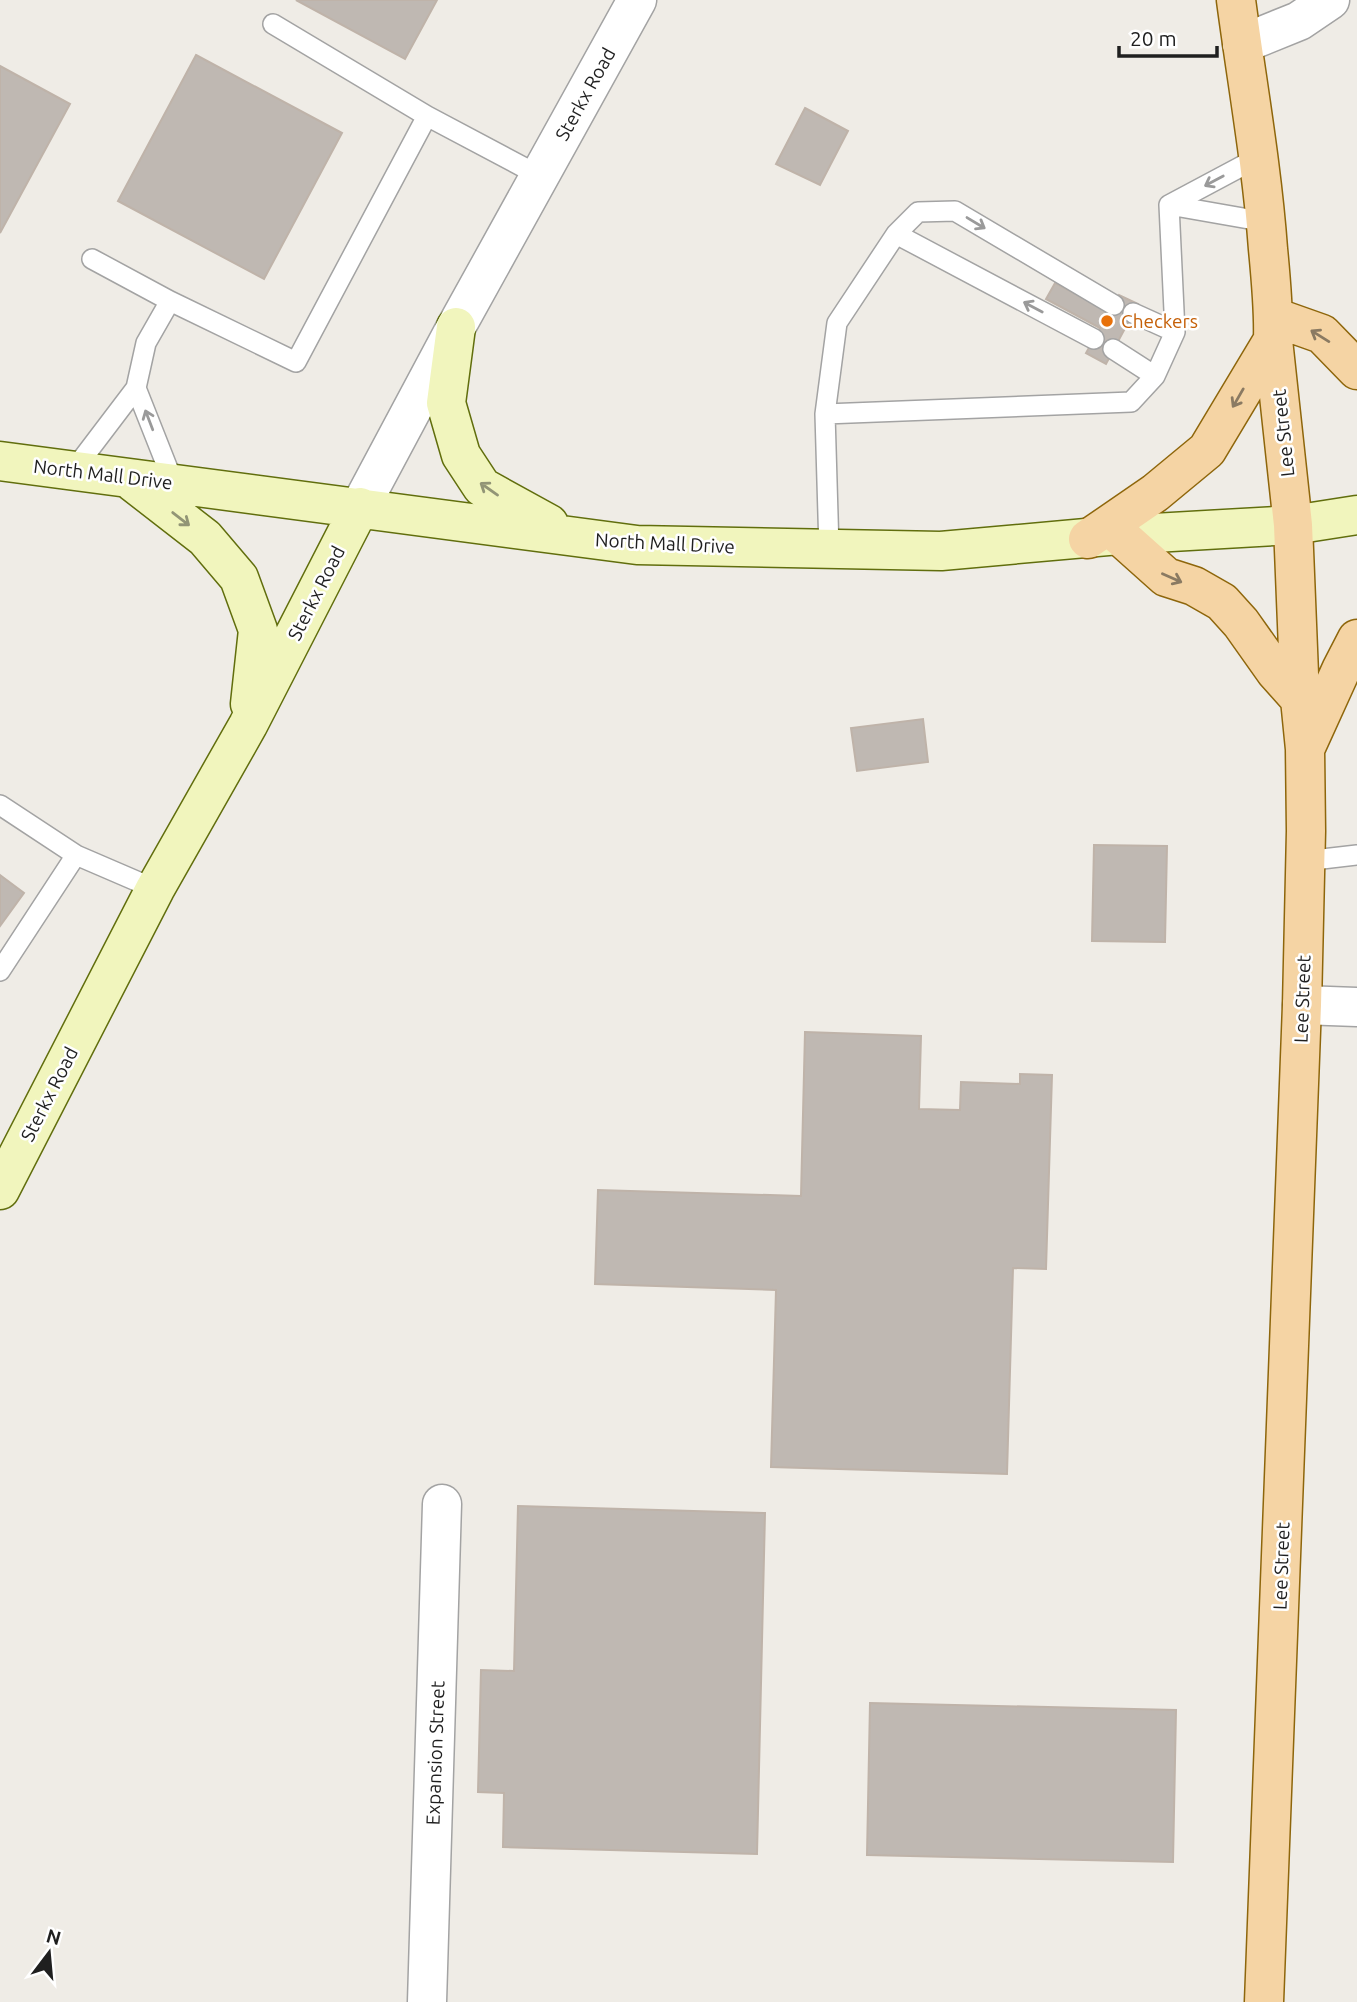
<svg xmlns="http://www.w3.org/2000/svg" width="1357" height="2002" font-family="Ubuntu,sans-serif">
	<rect width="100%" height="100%" fill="#efece6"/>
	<path fill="#bfb8b2" stroke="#bfb3a9" stroke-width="2" d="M296,0h141l-32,59z
		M196,55l146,78 -78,146 -146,-78z
		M0,66l70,38 -70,129z
		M805,108l43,23 -28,54 -44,-21z
		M1055,283l55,29 9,-17 19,9 -32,60 -20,-11 14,-25 -54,-29z
		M923,719l5,43 -71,9 -6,-43z
		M1094,845l73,1 -2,96 -73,-1z
		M0,875l24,18 -24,33z
		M805,1032l116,4 -2,73 41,1 1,-28 59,2v-10l32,1 -6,194 -33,-1 -6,206 -236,-7 5,-177 -181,-6 3,-94 203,6z
		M518,1506l247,7 -8,341 -254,-7 1,-54 -26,-1 3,-122 33,1z
		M870,1703l306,7 -3,152 -306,-7z"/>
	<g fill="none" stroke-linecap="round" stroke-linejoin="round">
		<defs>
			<path id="lane" d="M427,116l113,60
				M1169,205l90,-48
				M1169,205l97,17
				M896,234l198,105
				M92,259l78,42
				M1133,313l42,19
				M1113,349l42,27
				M136,388l10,-45 24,-42 126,61 131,-246 -154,-92
				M825,414l306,-12 24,-26 20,-44 -6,-127
				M73,471l63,-83 38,96
				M829,549l-4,-135 12,-91 59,-89 22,-22 37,-1 159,94
				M0,805l76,50
				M1305,861l52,-6
				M0,971l76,-116 79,34"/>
			<path id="street" d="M1242,44l57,-23 31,-21
				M360,507l96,-180 181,-327
				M1302,1005l55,2
				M427,2002l15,-498"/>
			<path id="secondary" d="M456,327l-10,76 15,52 21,32 67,37
				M0,461l637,84 304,6 178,-16 174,-10 64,-10
				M129,479l76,59 34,40 19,52 -8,74
				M0,1190l155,-301 93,-164 112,-218"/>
			<path id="primary" d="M1236,0c11,83 26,166 32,249 3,31 6,61 5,91l20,185 7,174 5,50 1,82 -4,174 -38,997
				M1274,317l48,17 35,36
				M1119,535l47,42 28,9 28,16 19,21 34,48 25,28
				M1088,539l67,-46 52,-43 66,-110
				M1306,747l35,-77 16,-31"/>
		</defs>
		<use href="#lane" stroke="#a3a3a3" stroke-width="22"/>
		<use href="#street" stroke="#a3a3a3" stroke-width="41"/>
		<use href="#secondary" stroke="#616e0d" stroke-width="41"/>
		<use href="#primary" stroke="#8e660b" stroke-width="41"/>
		<use href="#lane" stroke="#fff" stroke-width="19"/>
		<use href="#street" stroke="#fff" stroke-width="38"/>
		<use href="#secondary" stroke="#f1f5bd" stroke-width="38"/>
		<use href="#primary" stroke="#f5d4a4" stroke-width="38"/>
	</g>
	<defs><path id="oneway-shaft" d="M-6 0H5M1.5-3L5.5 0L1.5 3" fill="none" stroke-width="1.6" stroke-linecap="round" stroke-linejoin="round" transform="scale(1.75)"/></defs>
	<g stroke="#9a9a9a">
		<use href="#oneway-shaft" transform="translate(1214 181) rotate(152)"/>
		<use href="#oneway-shaft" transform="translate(976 223) rotate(31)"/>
		<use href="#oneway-shaft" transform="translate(1033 307) rotate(-152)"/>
		<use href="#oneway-shaft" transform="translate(149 420) rotate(-111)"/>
	</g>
	<g stroke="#8a7a62">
		<use href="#oneway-shaft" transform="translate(1320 336) rotate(-148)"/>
		<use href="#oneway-shaft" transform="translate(1238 398) rotate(120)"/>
		<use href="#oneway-shaft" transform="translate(1172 578) rotate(24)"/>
	</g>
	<g stroke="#929576">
		<use href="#oneway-shaft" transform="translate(489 489) rotate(-145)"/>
		<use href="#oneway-shaft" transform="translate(181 519) rotate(38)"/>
	</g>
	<circle fill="#e8710a" stroke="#fff" stroke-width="2.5" cx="1107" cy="321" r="7"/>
	<g text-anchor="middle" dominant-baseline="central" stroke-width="5" stroke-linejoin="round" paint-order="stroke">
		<g font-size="19" fill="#1f1f1f" stroke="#fff">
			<text transform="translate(585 94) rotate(-61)">Sterkx Road</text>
			<text transform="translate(1283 433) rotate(-96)">Lee Street</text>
			<text transform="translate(103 474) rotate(7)">North Mall Drive</text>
			<text transform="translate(665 543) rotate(3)">North Mall Drive</text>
			<text transform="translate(316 593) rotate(-63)">Sterkx Road</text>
			<text transform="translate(1302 999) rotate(-88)">Lee Street</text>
			<text transform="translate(49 1094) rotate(-63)">Sterkx Road</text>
			<text transform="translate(1281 1566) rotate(-88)">Lee Street</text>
			<text transform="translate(435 1753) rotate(-88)">Expansion Street</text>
		</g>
		<g font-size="19" fill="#c56008" stroke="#fff" text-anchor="start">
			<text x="1121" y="321">Checkers</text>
		</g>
	</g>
	<g transform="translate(49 1953) rotate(16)" stroke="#ffffff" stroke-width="5" paint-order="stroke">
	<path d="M0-5L12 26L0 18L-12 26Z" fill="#1f1f1f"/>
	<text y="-10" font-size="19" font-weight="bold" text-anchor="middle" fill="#1f1f1f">N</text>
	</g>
	<path d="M1119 46v10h98v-10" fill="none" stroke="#1f1f1f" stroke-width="3.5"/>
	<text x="1130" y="46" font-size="21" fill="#1f1f1f" stroke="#ffffff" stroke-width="5" paint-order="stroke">20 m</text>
</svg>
